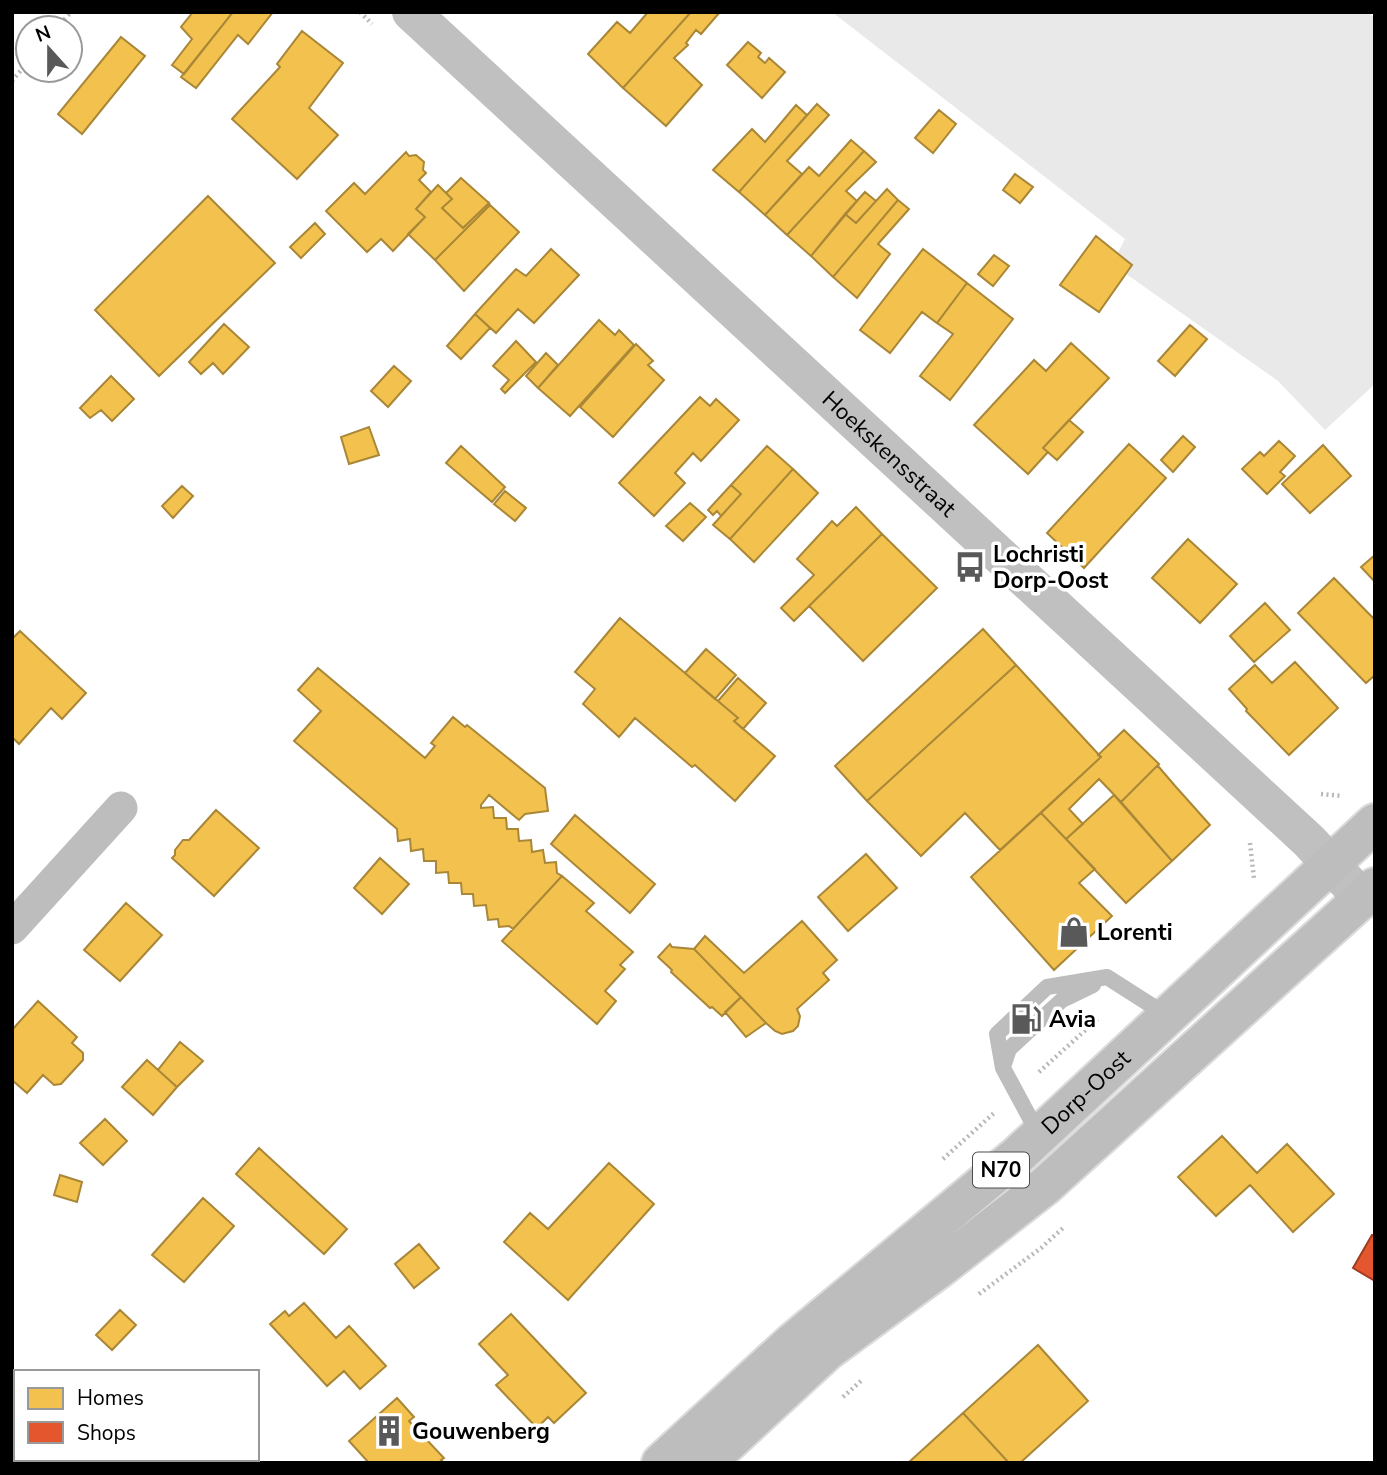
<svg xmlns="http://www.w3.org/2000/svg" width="1387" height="1475" font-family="'Nunito Sans',sans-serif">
	<rect width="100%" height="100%" fill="#fff"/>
	<path fill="#e9e9e9" d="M832,12h535l8,6v366l-50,46 -47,-49 -166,-117 13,-25z"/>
	<path fill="#f2c14e" stroke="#a98737" stroke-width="2" d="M193,12h40l-49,62 -12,-9 20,-26 -11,-12z
		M233,12h40l-25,32 -10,-9 -42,53 -15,-11z
		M648,12h43l-68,76 -35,-34 29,-32 13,11z
		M691,12h29l-19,22 -5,-4 -10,13 2,2 -14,13 28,27 -36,41 -43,-38z
		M302,31l41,32 -34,45 29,27 -41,44 -65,-60 48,-52 -3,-3z
		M121,37l24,19 -63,78 -24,-20z
		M748,42l13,11 -3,4 7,6 4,-5 16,14 -23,26 -35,-33z
		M817,104l12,11 -42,46 15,13 -37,41 -26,-23z
		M796,105l11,10 -68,77 -26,-22 39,-41 13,13z
		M939,110l17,14 -23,29 -18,-15z
		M851,140l13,11 -77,84 -22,-20 44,-48 10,9z
		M864,151l12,11 -30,29 11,10 -46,55 -24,-21z
		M406,152l3,4 7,-1 8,7 -1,8 3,3 -7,7 12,12 -15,17 9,8 -32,34 -12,-12 -14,13 -41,-41 28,-28 11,11z
		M1015,174l18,13 -13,16 -17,-13z
		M461,178l28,25 -26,25 -21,-20 10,-9 -6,-6z
		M438,185l14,14 -10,9 21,20 26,-25 1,2 -55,55 -27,-26 17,-17 -9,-8z
		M887,189l11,11 -65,77 -22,-21 34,-42 11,9z
		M865,192l11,9 -20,22 -11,-9z
		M208,196l67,67 -116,113 -64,-66z
		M898,200l11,9 -31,35 12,10 -33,44 -24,-21z
		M490,205l29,27 -55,59 -29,-31z
		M315,223l10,11 -24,24 -11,-11z
		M1096,236l36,29 -33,47 -39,-27z
		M551,249l28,26 -45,48 -16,-14 -22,24 -21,-19 41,-45 10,7z
		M923,249l44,34 -30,40 -15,-11 -32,41 -30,-23z
		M994,255l15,11 -16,20 -15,-12z
		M967,283l46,36 -63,81 -30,-24 33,-42 -16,-11z
		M475,314l15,14 -29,31 -14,-13z
		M599,320l16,15 4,-5 15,15 -64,71 -32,-28z
		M224,324l25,23 -26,27 -10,-11 -12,11 -12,-12z
		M1190,325l17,14 -32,37 -17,-15z
		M516,341l20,21 -31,31 -4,-4 8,-9 -16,-14z
		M1071,343l38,35 -66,70 5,4 -20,22 -54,-49 60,-65 12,11z
		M636,344l17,17 -5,4 16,15 -51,57 -33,-30z
		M546,353l12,12 -20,23 -12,-12z
		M394,366l17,15 -23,26 -17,-16z
		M111,376l23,23 -22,22 -11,-11 -11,8 -10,-10z
		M700,397l10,9 6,-7 23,21 -38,41 -8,-8 -18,20 10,10 -31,33 -35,-33z
		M1069,420l14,12 -26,28 -14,-12z
		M369,427l10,28 -30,9 -8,-27z
		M1183,436l12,11 -22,25 -12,-12z
		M1279,441l16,15 -15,16 5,4 -18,18 -25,-25 18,-17 4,4z
		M1129,444l37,34 -82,90 -37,-35z
		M1323,445l28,31 -41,37 -28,-29z
		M461,446l44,41 -13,15 -46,-39z
		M767,446l26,23 -63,70 -17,-14 28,-31 -10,-9z
		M793,469l25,24 -64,69 -24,-23z
		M731,485l10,9 -20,22 -4,-5 -4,4 -5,-5z
		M182,486l11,10 -20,22 -11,-12z
		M505,491l21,17 -11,13 -21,-17z
		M690,503l16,14 -23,24 -17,-15z
		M856,507l26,27 -88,87 -13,-13 33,-33 -17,-16 35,-38 5,5z
		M882,534l55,54 -74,73 -54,-55z
		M1188,539l49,45 -37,39 -48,-45z
		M1375,555v27l-14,-15z
		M1334,578l41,42v55l-9,8 -68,-70z
		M1265,603l25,27 -36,32 -24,-26z
		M620,618l118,100 -4,3 41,35 -40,45 -40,-36 -3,2 -57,-49 -16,19 -36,-33 12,-15 -20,-17z
		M983,629l33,36 -149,136 -32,-35z
		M20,631l66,62 -24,26 -11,-11 -32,36 -7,-7v-98z
		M706,649l30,26 -21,24 -30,-26z
		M1295,662l43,46 -49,47 -43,-44 1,-2 -18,-20 26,-24 17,18z
		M1016,665l85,92 -101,93 -35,-37 -44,43 -54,-55z
		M318,668l107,90 10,-12 -4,-3 22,-26 12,10 2,-2 78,63 3,23 -23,3 -6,6 -30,-25 -8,10v3l12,-1 1,11h12l1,11h11l1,12 12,-1 1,12 11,-2 2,13 11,-1 1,11 5,3 -49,53 -4,-3 -10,1 -1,-8 -10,1 -2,-15 -12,1 -1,-12h-11l-1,-11h-12l-1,-11 -12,1v-12h-12l-1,-12 -12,2 -1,-12 -12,2 -1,-12 -103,-88 27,-30 -23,-21z
		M738,678l28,25 -23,26 -9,-8 4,-3 -20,-17z
		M1124,730l35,34 -38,38 -22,-23 -30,30 14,15 -17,15 -25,-26 60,-56 -3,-2z
		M1159,764l-1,2 18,21 34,38 -38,36 -51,-59z
		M1114,795l58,66 -46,42 -60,-64z
		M216,810l43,38 -45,48 -42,-38 3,-3v-5l8,-10h6z
		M1041,813l54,56 -16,14 33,33 -58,54 -83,-93z
		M575,815l80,69 -25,29 -79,-69z
		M866,854l31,34 -49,43 -30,-34z
		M380,858l29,26 -27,30 -28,-26z
		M562,876l32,27 -8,8 47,41 -13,13 5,4 -20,22 11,10 -19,23 -95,-83z
		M126,903l36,32 -42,46 -36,-31z
		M802,921l35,39 -14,13 6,7 -32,29 3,7 -2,10 -5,5 -11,3 -7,-3 -9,-8 -72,-74 11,-13 39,37z
		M670,944l2,3 22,2 47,48 -19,19 -10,-9 -2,1 -39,-36 1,-2 -14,-13z
		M741,997l25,26 -20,14 -21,-25z
		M38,1001l39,36 -5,6 11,10v7l-22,24 -7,1 -11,-10 -16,18 -15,-13v-50z
		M180,1042l23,19 -26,26 -19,-17z
		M147,1060l30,27 -24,28 -31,-28z
		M105,1119l22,22 -24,24 -23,-22z
		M1222,1136l35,37 30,-29 47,50 -41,38 -43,-47 -34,31 -38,-39z
		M259,1148l88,81 -23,25 -88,-80z
		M609,1163l45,41 -86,96 -64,-58 26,-29 18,16z
		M60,1175l22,7 -5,20 -23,-7z
		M203,1198l31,28 -50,56 -32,-27z
		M419,1244l20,24 -25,20 -19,-24z
		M304,1303l32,35 13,-12 37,40 -26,23 -16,-18 -17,15 -57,-62 15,-13 4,5z
		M120,1310l16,15 -24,25 -16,-15z
		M511,1314l75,79 -32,30 -6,-6 -11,11 -41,-43 12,-10 -29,-31z
		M1038,1345l50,56 -68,62h-11l-46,-50z
		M397,1398l17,19 -5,4 35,37 -3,2 3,3h-75l-20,-22z
		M963,1413l46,50h-101z"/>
	<path fill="#e4572e" stroke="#a03d20" stroke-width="2" d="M1372,1235l3,1v45l-22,-13z"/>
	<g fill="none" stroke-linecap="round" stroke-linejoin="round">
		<defs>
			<g id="primary">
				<path id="s2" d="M661,1463l132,-121 225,-187 357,-332"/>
				<path d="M706,1463l121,-112 113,-83 105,-82 330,-299"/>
			</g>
		</defs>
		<use href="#primary" stroke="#dbdbdb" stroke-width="42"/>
		<path stroke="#b8b8b8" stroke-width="4.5" stroke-dasharray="2 3.5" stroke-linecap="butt" d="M360,12l12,12
			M57,28l14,-16
			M12,81l16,-19
			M1321,794l22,2
			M1250,843l4,36
			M1039,1072l61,-55
			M943,1159l51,-46
			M979,1294l62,-46 22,-20
			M843,1397l19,-17"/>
		<path stroke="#bdbdbd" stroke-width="16" d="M1003,1067l6,-18 53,-49 31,-15
			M1039,1135l-36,-67 -6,-34 50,-47 60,-10 61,39"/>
		<path stroke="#bdbdbd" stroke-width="33" d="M12,928l109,-120"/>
		<path stroke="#c0c0c0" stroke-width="38" id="s1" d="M411,12l898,829 53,57"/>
		<use href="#primary" stroke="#bdbdbd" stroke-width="38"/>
	</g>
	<defs>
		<symbol id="bus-bare" viewBox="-9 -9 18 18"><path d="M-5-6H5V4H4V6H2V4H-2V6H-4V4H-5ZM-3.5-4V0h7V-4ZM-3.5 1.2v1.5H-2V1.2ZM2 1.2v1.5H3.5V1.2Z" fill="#595959" stroke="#fff" stroke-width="2.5" paint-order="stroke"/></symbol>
		<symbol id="shop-bare" viewBox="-9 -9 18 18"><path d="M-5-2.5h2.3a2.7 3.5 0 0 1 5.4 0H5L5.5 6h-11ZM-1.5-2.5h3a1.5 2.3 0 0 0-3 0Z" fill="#595959" stroke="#fff" stroke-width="2.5" paint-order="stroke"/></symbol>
		<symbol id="fuel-bare" viewBox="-9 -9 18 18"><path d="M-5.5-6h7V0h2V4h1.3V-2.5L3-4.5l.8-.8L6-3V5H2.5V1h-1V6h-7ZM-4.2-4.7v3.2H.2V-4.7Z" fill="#595959" stroke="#fff" stroke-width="2.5" paint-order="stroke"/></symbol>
		<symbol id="building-bare" viewBox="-9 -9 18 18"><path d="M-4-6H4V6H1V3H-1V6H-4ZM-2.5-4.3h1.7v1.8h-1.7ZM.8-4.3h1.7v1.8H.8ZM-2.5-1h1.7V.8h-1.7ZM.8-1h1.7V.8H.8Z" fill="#595959" stroke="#fff" stroke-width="2.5" paint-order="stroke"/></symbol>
	</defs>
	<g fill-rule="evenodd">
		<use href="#bus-bare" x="948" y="545" width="44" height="44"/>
		<use href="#shop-bare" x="1052" y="910" width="44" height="44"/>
		<use href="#fuel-bare" x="1004" y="997" width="44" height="44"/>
		<use href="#building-bare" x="367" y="1409" width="44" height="44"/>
	</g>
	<g text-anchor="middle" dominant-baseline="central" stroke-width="7" stroke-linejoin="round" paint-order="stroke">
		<rect fill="#fff" stroke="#4c4c4c" stroke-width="2" x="973" y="1152.5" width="56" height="35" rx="5"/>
		<g font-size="21" font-weight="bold" fill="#000">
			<text x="1001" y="1170">N70</text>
		</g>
		<g font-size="23" fill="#000" stroke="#fff">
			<text stroke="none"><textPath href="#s1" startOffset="651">Hoekskensstraat</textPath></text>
			<text stroke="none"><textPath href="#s2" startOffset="564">Dorp-Oost</textPath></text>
		</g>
		<g font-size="23" font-weight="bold" fill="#000" stroke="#fff" text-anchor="start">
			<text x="993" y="554">Lochristi<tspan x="993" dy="26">Dorp-Oost</tspan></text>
			<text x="1097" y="932">Lorenti</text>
			<text x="1049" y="1019">Avia</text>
			<text x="412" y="1431">Gouwenberg</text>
		</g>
	</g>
	<rect width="1387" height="1475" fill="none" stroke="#000000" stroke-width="28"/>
	<rect x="14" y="1370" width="245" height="91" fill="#ffffff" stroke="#999999" stroke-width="2"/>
	<rect x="28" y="1388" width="35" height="21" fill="#f2c14e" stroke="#999999" stroke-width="2"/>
	<text x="77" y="1405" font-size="21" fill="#000000">Homes</text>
	<rect x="28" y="1422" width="35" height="21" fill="#e4572e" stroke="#999999" stroke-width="2"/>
	<text x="77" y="1440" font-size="21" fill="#000000">Shops</text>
	<g transform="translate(49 49) rotate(339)"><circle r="33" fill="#ffffff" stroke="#999999" stroke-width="2"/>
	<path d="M0-5L12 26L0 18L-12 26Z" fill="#595959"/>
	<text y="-10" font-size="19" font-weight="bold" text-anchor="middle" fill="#000000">N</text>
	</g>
</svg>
